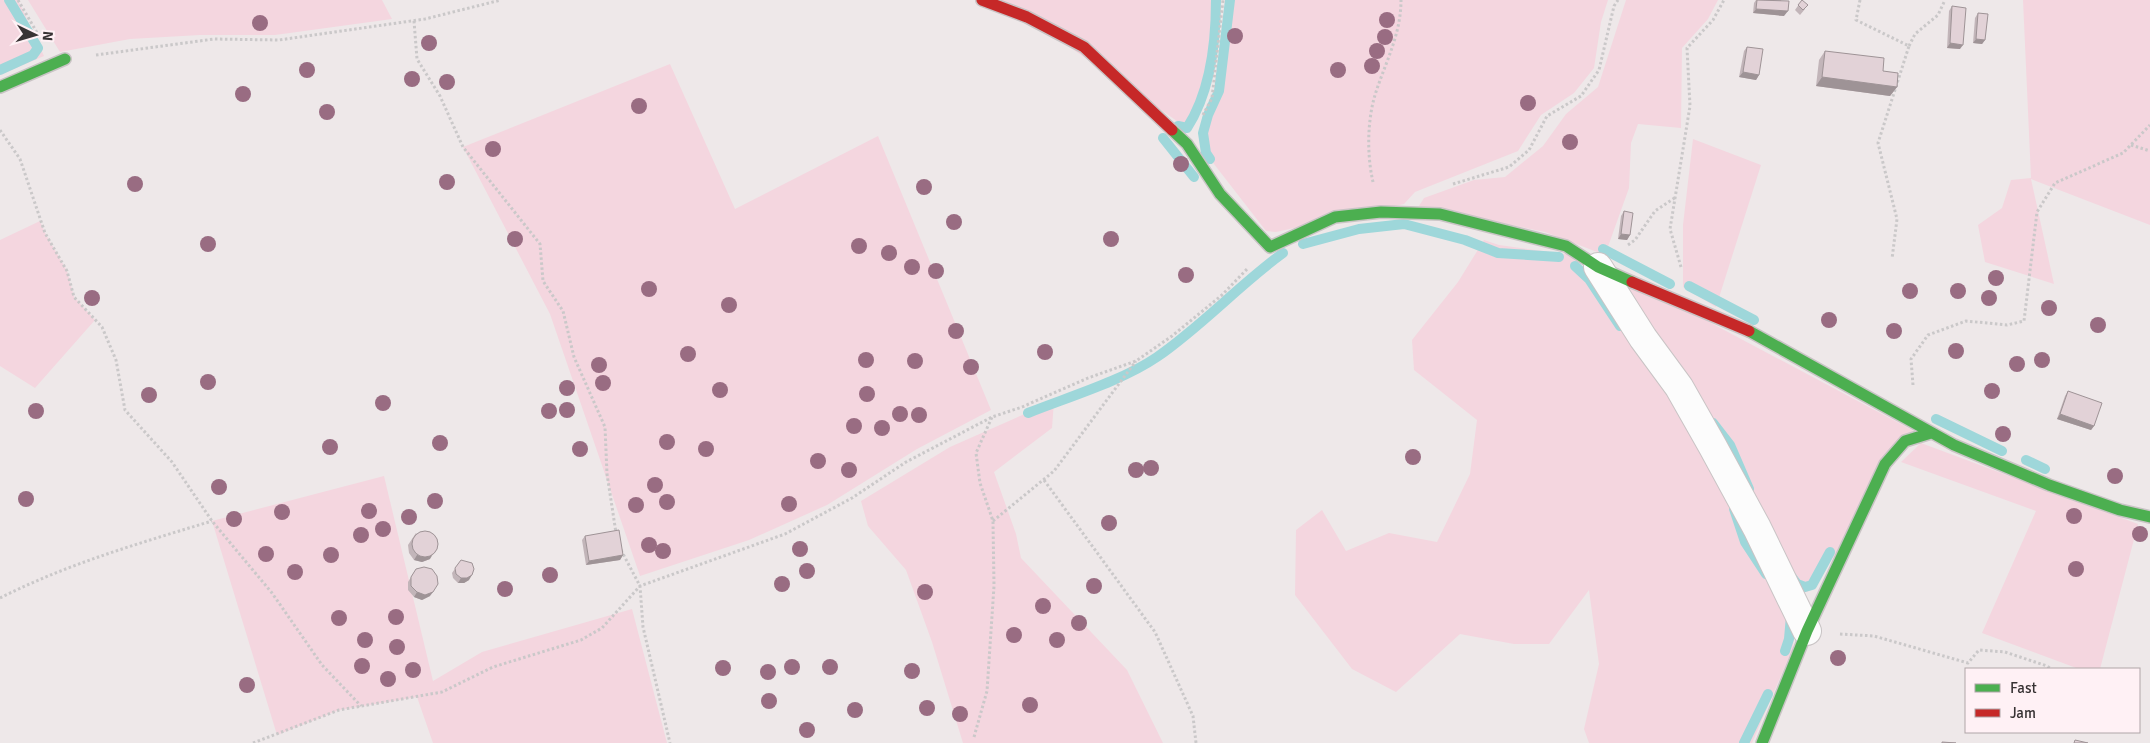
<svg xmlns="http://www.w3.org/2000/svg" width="2150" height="743" font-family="Signika,sans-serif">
	<rect width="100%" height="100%" fill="#eee8e9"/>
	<path fill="#f4d6df" d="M0,0h18l26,56 -44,19z
		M28,0h354l10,19 -117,16h-75l-70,4 -70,13z
		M1001,0h218c0,43 -5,93 -29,130z
		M1227,0h381l-7,22 -7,46 -20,25 -33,22 -23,36 -103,41 -11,12 -128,28 -10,-1 -59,-76 -7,-19 19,-45z
		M1626,0h92l-10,19 -26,29 -1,80 -43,-4 -7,19 -2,45 -24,67 -60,-23 -126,-26 5,-8 50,-18 31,-3 38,-31 23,-32 32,-27z
		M2023,0h127v225l-119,-46 23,105 -69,-22 -7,-37 24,-17 9,-28 20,-2z
		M670,64l65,145 143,-73 113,274 -74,39 -90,56 -78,35 -109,36 -90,-262 -87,-167z
		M1693,139l68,26 -45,142 -33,-20v-62z
		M40,221l5,12 22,38 7,26 21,23 -60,68 -35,-22v-126z
		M1484,240l15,5 73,10 100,133 123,229 -2,31 -41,95h-163l-5,-14 15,-65 -10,-74 -40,54h-35l-54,-10 -64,58 -44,-23 -57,-74 1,-65 26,-20 24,41 43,-18 48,9 33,-68 7,-54 -63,-50 -2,-30 46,-58z
		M1609,278l72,29 233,124 -99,155 -8,6 -10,-3z
		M1054,401l-2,27 -58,44 22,62 5,24 106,112 36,73h-200l-31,-101 -26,-72 -38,-44 -7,-25 89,-54z
		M1921,443l217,81 -38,145h-21l-97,-36 54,-122 -135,-49z
		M384,476l49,205 49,-29 150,-43 35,134h-234l-16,-46 -78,13 -62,25 -65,-214z"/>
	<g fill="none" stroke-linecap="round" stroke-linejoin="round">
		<path stroke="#9ed7da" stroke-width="10" d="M0,70l33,-15 5,-7 -29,-48
			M1178,126l9,2c24,-37 29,-85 29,-128
			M1163,138l31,39
			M1210,159l-4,-6 -3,-20 5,-18 11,-24 11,-91
			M1303,244l56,-15 45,-5 61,16 33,13 61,4
			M1603,249l67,35
			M1575,266l14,13 31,47
			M1689,286l65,34
			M1028,413c40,-16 94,-32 129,-56 45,-31 82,-72 126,-104
			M1936,419l66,32
			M1713,423l17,22 19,44
			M2026,460l19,9
			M1734,509l11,33 21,32
			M1791,576l6,8 8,3 7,-2 18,-33
			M1785,651l4,-12 2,-23
			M1744,743l24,-49"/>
		<defs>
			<path id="street" d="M1598,267l45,71 36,49 34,60 44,81 50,103"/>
			<path id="fast" d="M0,87l65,-28
				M1172,130l15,14 33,50 50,53 65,-30 46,-5 59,2 126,32 32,21 34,15
				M1749,331l205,114 95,40 71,25 30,7
				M1762,743l45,-112 78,-167 20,-23 26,-8"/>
			<path id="jam" d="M982,0l45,17 57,30 88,83
				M1632,282l117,49"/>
		</defs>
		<use href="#street" stroke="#c9c4c5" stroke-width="30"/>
		<use href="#fast" stroke="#c9c4c5" stroke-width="14"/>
		<use href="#jam" stroke="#c9c4c5" stroke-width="14"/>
		<path stroke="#cac8c9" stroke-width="3" stroke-dasharray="2.5 2.5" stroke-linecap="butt" d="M18,0l21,36
			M1860,0l-4,20 53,26 -31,97 19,76 -5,40
			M414,21l3,38 23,37 23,51 77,97 3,37 20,30 11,46 31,70 2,47 9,59
			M1909,46l6,-12 23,-19 7,-15
			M96,55l118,-16 65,1 146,-21 76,-19
			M1203,115l9,-17 11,-98
			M0,130l20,29 25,74 22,38 7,26 28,30 14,33 9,50 47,52 40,59 60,72 50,72 39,41
			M2131,145l19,6
			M1373,182c-6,-26 -6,-60 2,-87 10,-32 26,-60 26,-95
			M1453,184l56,-17 20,-17 18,-34 34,-20 18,-26 15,-64 4,-6
			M1628,245l7,-5 20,-29 21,-14
			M1681,267l-11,-38 20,-123 -3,-58 26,-28 11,-20
			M1913,385l-2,-26 17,-24 38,-14 41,4 17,-4 13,-109 18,-29 68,-30 27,-28
			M1044,480l111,152 38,84 3,27
			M993,521l61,-50 82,-110
			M621,550l19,36 3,41 27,116
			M0,598c67,-34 140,-55 212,-77
			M1840,634l34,2 94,27 11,-13 26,2 42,14 4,3
			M974,737l13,-46 7,-105 -1,-65 -13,-38 -4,-30 16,-36
			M253,743l86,-33 103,-18 51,-25 88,-27 21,-12 38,-42 145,-52 67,-36 54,-36 86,-45 30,-10 66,-29 48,-17 36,-25 50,-41 26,-27"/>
		<use href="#street" stroke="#fcfcfc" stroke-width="28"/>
		<use href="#fast" stroke="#4caf50" stroke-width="11"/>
		<use href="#jam" stroke="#c62828" stroke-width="11"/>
	</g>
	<g fill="#996c82">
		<circle cx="1387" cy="20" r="8"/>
		<circle cx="260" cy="23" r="8"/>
		<circle cx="1235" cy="36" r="8"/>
		<circle cx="1385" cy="37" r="8"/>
		<circle cx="429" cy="43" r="8"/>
		<circle cx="1377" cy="51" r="8"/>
		<circle cx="1372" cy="66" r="8"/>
		<circle cx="307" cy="70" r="8"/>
		<circle cx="1338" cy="70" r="8"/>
		<circle cx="412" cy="79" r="8"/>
		<circle cx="447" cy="82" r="8"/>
		<circle cx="243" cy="94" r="8"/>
		<circle cx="1528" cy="103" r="8"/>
		<circle cx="639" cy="106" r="8"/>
		<circle cx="327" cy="112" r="8"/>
		<circle cx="1570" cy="142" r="8"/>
		<circle cx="493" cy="149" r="8"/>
		<circle cx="1181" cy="164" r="8"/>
		<circle cx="447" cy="182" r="8"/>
		<circle cx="135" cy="184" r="8"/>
		<circle cx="924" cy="187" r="8"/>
		<circle cx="954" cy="222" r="8"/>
		<circle cx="515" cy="239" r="8"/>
		<circle cx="1111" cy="239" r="8"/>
		<circle cx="208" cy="244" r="8"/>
		<circle cx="859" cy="246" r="8"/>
		<circle cx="889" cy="253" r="8"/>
		<circle cx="912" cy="267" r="8"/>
		<circle cx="936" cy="271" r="8"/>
		<circle cx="1186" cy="275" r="8"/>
		<circle cx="1996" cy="278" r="8"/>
		<circle cx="649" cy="289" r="8"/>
		<circle cx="1910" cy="291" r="8"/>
		<circle cx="1958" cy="291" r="8"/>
		<circle cx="92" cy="298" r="8"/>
		<circle cx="1989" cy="298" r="8"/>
		<circle cx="729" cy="305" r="8"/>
		<circle cx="2049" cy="308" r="8"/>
		<circle cx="1829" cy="320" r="8"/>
		<circle cx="2098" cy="325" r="8"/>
		<circle cx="956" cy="331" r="8"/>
		<circle cx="1894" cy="331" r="8"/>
		<circle cx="1956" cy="351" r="8"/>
		<circle cx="1045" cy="352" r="8"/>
		<circle cx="688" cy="354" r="8"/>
		<circle cx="866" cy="360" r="8"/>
		<circle cx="2042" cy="360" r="8"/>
		<circle cx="915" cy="361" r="8"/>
		<circle cx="2017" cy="364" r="8"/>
		<circle cx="599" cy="365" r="8"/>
		<circle cx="971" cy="367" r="8"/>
		<circle cx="208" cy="382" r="8"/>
		<circle cx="603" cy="383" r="8"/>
		<circle cx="567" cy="388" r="8"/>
		<circle cx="720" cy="390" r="8"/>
		<circle cx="1992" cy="391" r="8"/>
		<circle cx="867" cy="394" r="8"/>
		<circle cx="149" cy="395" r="8"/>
		<circle cx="383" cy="403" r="8"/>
		<circle cx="567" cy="410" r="8"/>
		<circle cx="36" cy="411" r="8"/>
		<circle cx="549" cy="411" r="8"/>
		<circle cx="900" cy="414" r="8"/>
		<circle cx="919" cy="415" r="8"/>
		<circle cx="854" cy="426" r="8"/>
		<circle cx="882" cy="428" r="8"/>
		<circle cx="2003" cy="434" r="8"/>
		<circle cx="667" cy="442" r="8"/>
		<circle cx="440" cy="443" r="8"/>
		<circle cx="330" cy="447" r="8"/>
		<circle cx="580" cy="449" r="8"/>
		<circle cx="706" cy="449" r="8"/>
		<circle cx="1413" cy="457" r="8"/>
		<circle cx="818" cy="461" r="8"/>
		<circle cx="1151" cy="468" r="8"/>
		<circle cx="849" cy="470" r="8"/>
		<circle cx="1136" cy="470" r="8"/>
		<circle cx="2115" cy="476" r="8"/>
		<circle cx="655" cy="485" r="8"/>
		<circle cx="219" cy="487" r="8"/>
		<circle cx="26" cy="499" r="8"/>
		<circle cx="435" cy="501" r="8"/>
		<circle cx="667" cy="502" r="8"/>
		<circle cx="789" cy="504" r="8"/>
		<circle cx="636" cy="505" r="8"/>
		<circle cx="369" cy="511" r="8"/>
		<circle cx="282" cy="512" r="8"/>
		<circle cx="2074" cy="516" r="8"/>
		<circle cx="409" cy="517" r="8"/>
		<circle cx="234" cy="519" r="8"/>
		<circle cx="1109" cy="523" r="8"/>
		<circle cx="383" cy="529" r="8"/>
		<circle cx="2140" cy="534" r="8"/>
		<circle cx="361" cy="535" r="8"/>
		<circle cx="649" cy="545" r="8"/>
		<circle cx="800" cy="549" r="8"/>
		<circle cx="663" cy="551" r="8"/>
		<circle cx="266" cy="554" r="8"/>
		<circle cx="331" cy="555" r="8"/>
		<circle cx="2076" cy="569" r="8"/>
		<circle cx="807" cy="571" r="8"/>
		<circle cx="295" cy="572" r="8"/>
		<circle cx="550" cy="575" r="8"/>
		<circle cx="782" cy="584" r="8"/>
		<circle cx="1094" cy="586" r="8"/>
		<circle cx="505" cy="589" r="8"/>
		<circle cx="925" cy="592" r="8"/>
		<circle cx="1043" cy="606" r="8"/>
		<circle cx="396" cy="617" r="8"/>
		<circle cx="339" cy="618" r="8"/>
		<circle cx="1079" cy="623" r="8"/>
		<circle cx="1014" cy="635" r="8"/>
		<circle cx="365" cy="640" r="8"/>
		<circle cx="1057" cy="640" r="8"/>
		<circle cx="397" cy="647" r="8"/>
		<circle cx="1838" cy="658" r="8"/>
		<circle cx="362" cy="666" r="8"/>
		<circle cx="792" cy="667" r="8"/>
		<circle cx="830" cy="667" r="8"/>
		<circle cx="723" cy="668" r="8"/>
		<circle cx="413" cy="670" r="8"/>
		<circle cx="912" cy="671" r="8"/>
		<circle cx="768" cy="672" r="8"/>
		<circle cx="388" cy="679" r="8"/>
		<circle cx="247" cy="685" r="8"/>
		<circle cx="769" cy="701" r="8"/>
		<circle cx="1030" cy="705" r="8"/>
		<circle cx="927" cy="708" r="8"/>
		<circle cx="855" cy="710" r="8"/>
		<circle cx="960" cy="714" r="8"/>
		<circle cx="807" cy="730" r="8"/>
	</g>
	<path fill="#c2b5b9" d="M1756,0h25l3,16 -31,-3 1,-10z
		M1802,0l3,9 -5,6 -5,-5z
		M1952,6l8,43 -13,-1 2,-37z
		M1978,13l7,27 -3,4 -9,-1 2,-25z
		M1747,47l12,28 -3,5 -17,-3 5,-26z
		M1825,51l58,20 14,16 -7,9 -74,-10 3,-26z
		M1624,211l6,24 -3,5 -9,-1 3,-23z
		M2068,391l26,35 -3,4 -34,-11 8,-23z
		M416,533l14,26 -8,3 -8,-2 -5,-7 -1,-8z
		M585,536l38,19 -3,5 -34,5 -4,-25z
		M461,560l8,20 -5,3h-6l-5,-5 -1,-5z
		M416,569l14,27 -8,4 -8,-3 -6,-7v-8z"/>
	<path fill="#9e9396" d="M1756,9l32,2 -4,5 -31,-3z
		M1976,39l9,1 -3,4 -9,-1z
		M1950,43l13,2 -3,4 -13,-1z
		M1743,72l16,3 -3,5 -17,-3z
		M1822,77l75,10 -7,9 -74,-10z
		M1621,234l9,1 -3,5 -9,-1z
		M2060,414l34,12 -3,4 -34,-11z
		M433,554l-3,5 -8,3 -8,-2 3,-5z
		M623,555l-3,5 -34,5 3,-4z
		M472,575l-3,5 -5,3h-6l3,-5z
		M417,592h16l-3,4 -8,4 -8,-3z"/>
	<path fill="#e2d2d7" stroke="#9e9396" d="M1757,0l32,1 -1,10 -32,-2z
		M1802,0l6,5 -5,5 -5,-5z
		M1952,6l14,2 -3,37 -13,-2z
		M1978,13l10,1 -3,26 -9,-1z
		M1747,47l16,2 -4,26 -16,-3z
		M1825,51l59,7 -1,13 15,2 -1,14 -75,-10z
		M1624,211l9,2 -3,22 -9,-1z
		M2068,391l34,12 -8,23 -34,-12z
		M619,530l4,25 -34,6 -4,-25z
		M412 544a13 13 0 1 1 26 0a13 13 0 1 1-26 0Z
		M461,560l11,3 2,6 -2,6 -5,3h-6l-5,-4 -1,-6z
		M424,567l8,2 5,7 1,8 -5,8 -8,3 -8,-3 -6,-6v-9l5,-8z
		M2075,740l13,3h-14z
		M1942,742l14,1h-14z"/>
	<rect x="1965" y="668" width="175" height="65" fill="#fff1f5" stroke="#afa5a8"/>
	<rect x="1975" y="684" width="25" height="8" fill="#4caf50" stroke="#afa5a8"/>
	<text x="2010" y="693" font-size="15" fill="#383334">Fast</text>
	<rect x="1975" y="709" width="25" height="8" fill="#c62828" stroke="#afa5a8"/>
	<text x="2010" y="718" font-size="15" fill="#383334">Jam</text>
	<g transform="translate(35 35) rotate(95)" stroke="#fff1f5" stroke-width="4" paint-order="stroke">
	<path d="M0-4L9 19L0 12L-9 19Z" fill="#383334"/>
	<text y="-8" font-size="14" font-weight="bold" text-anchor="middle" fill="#383334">N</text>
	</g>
</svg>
